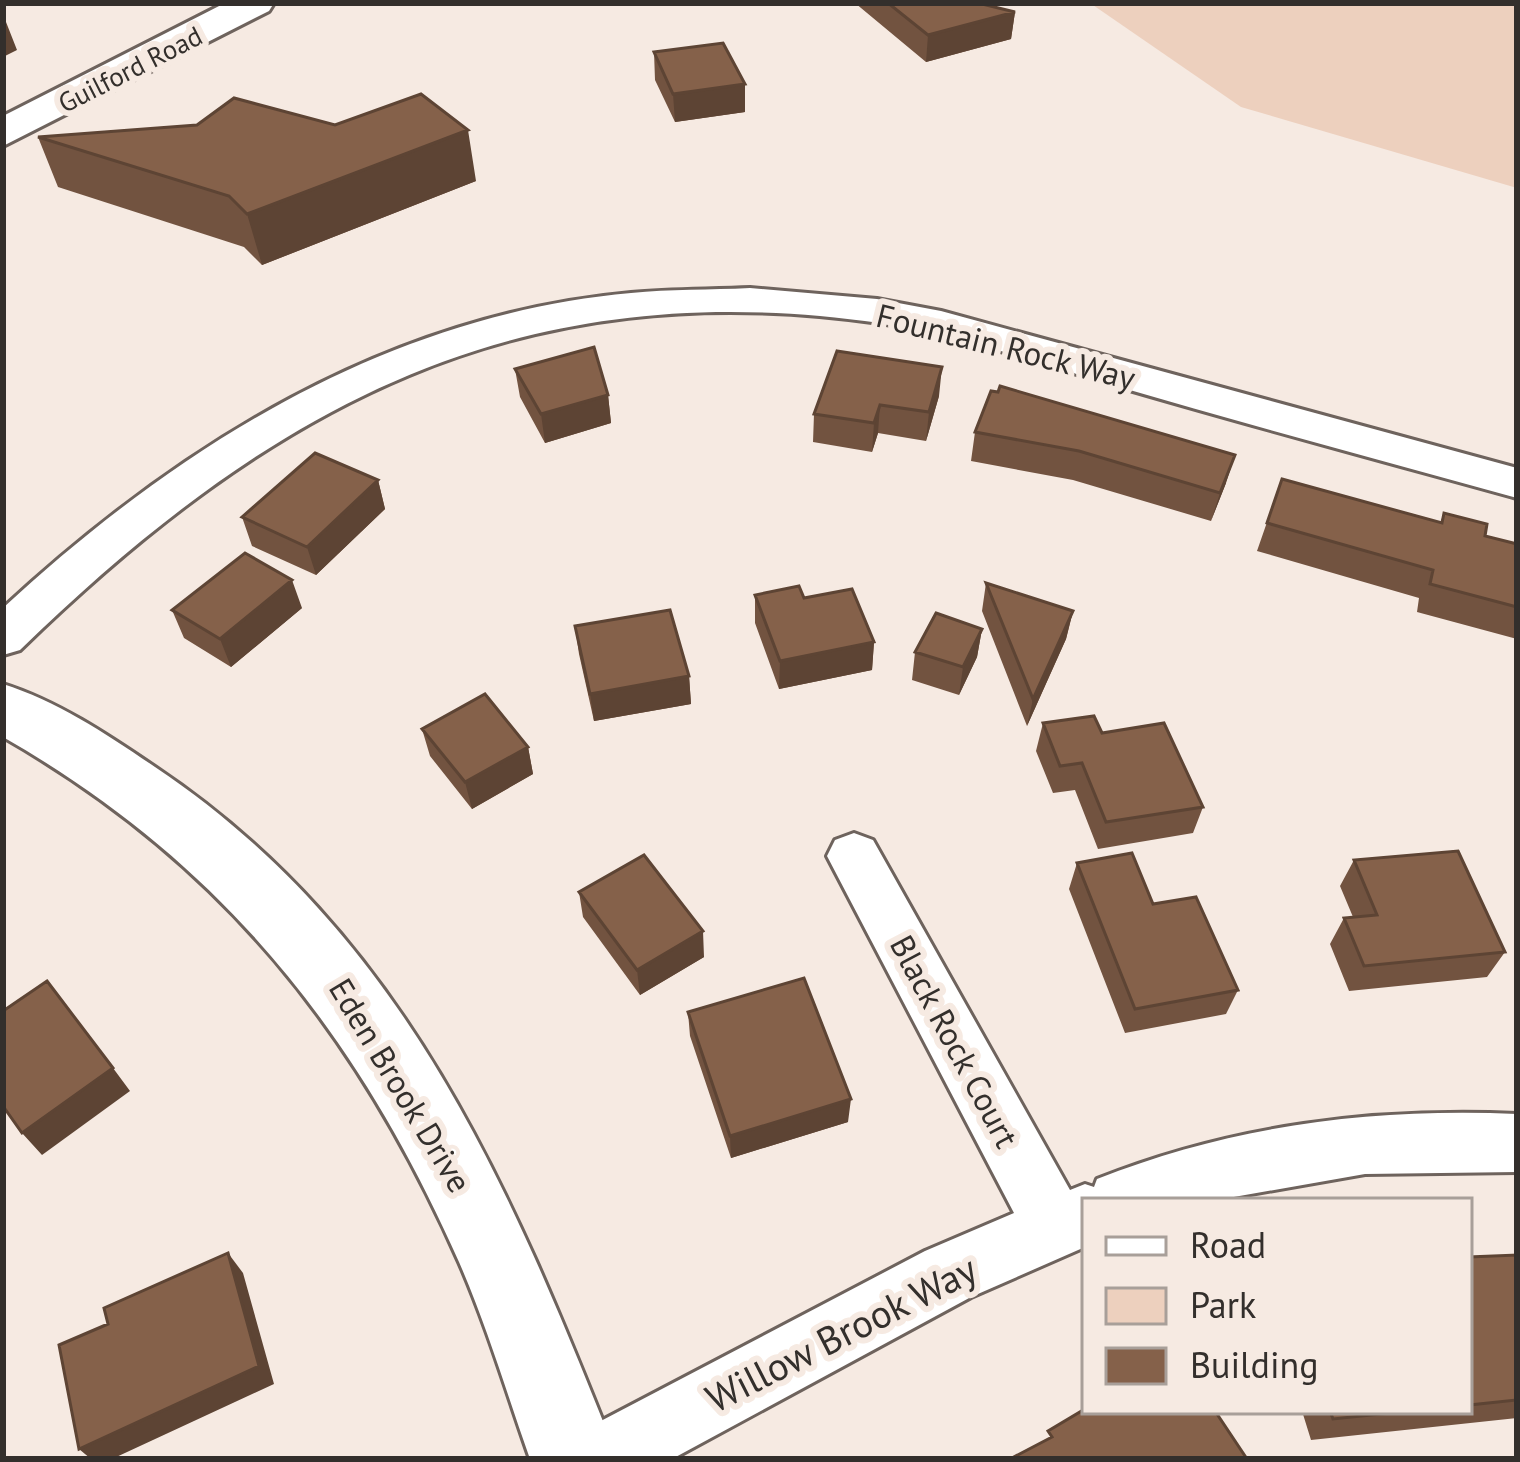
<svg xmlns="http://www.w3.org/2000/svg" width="1520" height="1462" font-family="'PT Sans',sans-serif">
	<rect width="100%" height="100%" fill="#f6eae2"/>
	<path fill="#edd0be" d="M1090,3h427v185l-276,-81z"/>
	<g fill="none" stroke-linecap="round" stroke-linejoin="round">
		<defs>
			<path id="minor" d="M750,288l127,11 64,12 576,157v30c-134,-37 -268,-73 -401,-112 -78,-23 -156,-51 -236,-63 -362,-52 -608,82 -860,327l-17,5v-47c175,-162 384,-293 628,-315 39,-4 79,-3 119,-5z
				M854,833l19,7 197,350 15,-6 9,3 3,-8c136,-54 275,-71 420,-65v58l-152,2 -154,27h-126v46l-114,50 -299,162h-106l10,-25 349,-183 89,-38 -187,-357 8,-16z"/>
			<path id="tertiary" d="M225,3h49l-5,8 -266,135v-30z
				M3,684c54,17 105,51 152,83 251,168 356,422 463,692h-88c-23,-65 -43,-133 -71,-197 -101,-228 -237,-400 -456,-525z"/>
		</defs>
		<use href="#minor" stroke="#6e635d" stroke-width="6"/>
		<use href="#tertiary" stroke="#6e635d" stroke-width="6"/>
		<use href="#minor" fill="#fff" fill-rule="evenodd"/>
		<use href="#tertiary" fill="#fff" fill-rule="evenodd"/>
	</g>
	<path fill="#725340" d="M855,3h123l37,9 -4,27 -85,23z
		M654,52l91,60 -70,10 -20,-42z
		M38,137l438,44 -214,84 -18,-18 -186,-60z
		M515,369l93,26 3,28 -66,20 -25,-46z
		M991,391l235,92 -15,38 -138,-41 -102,-19 4,-29z
		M939,396l-13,45 -48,-8 -6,19 -59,-10 1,-28z
		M1282,479l158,44 4,-10 41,23 32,8v95l-100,-27 2,-14 -162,-47z
		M378,480l7,29 -69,66 -64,-29 -10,-29z
		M986,583l87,28 -7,28 -39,87 -45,-115z
		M755,595l49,3 70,44 -2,28 -93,19 -24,-66z
		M302,608l-71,59 -47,-29 -12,-28z
		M575,626l114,50 2,28 -97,17 -15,-67z
		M982,629l-5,28 -18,38 -47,-15 3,-28z
		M1043,723l59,10 101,74 -10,26 -95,16 -23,-59 -22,3 -17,-42z
		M422,729l106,18 5,27 -61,35 -42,-53z
		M1354,860l151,92 -18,25 -138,14 -19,-47 14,-26 9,-1 -13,-31z
		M1077,863l76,41 85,86 -12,24 -101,19 -56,-144z
		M579,892l125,65 -64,38 -57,-78z
		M688,1012l160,110 -117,36 -41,-122z
		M1517,1255v163l-206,22 -9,-29h167v-154z"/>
	<path fill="#5d4434" d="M1015,12l-4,27 -85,23 2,-27z
		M6,22l11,28 -14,7v-33z
		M745,84v28l-70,10 -2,-28z
		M468,130l8,51 -214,84 -15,-51z
		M942,367l-3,29 -13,45 3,-29z
		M608,395l3,28 -66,20 -4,-29z
		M880,405l-2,28 -6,19 2,-29z
		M1235,455l-9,28 -15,38 9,-28z
		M378,480l7,29 -69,66 -9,-28z
		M292,580l10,28 -71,59 -11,-28z
		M1073,611l-7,28 -39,87 6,-27z
		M982,629l-5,28 -18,38 4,-28z
		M874,642l-2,28 -93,19 1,-28z
		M689,676l2,28 -97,17 -4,-27z
		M528,747l5,27 -61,35 -7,-27z
		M703,931l1,26 -64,38 -3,-25z
		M113,1068l17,23 -88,64 -20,-22z
		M851,1099l-3,23 -117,36 -1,-22z
		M228,1253l15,20 31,111 -162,75h-21l-12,-10z"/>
	<path fill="#85614a" stroke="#5d4434" stroke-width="3" d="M888,3h90l37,9 -87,23z
		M723,43l22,41 -72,10 -19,-42z
		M421,94l47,36 -221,84 -18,-18 -191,-59 159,-12 37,-27 101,27z
		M594,347l14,48 -67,19 -26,-45z
		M837,351l105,16 -13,45 -49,-7 -6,18 -60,-9z
		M1000,386l235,69 -15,38 -141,-42 -104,-19 16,-41 7,1z
		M315,453l63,27 -71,67 -65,-30z
		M1282,479l160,44 2,-10 43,11 -2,12 32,8v63l-87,-23 3,-14 -166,-47z
		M245,553l47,27 -72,59 -48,-29z
		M986,583l87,28 -40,88z
		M799,586l5,12 48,-9 22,53 -94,19 -25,-66z
		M670,610l19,66 -99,18 -15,-68z
		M936,613l46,16 -19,38 -48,-15z
		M485,694l43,53 -63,35 -43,-53z
		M1094,716l8,17 62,-10 39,84 -97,15 -24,-59 -22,3 -17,-43z
		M1458,851l47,101 -141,14 -20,-48 33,-3 -23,-55z
		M1132,853l21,51 43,-7 42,93 -103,19 -58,-146z
		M644,855l59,76 -66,39 -58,-78z
		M804,978l47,121 -121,37 -42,-124z
		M47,981l66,87 -91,65 -19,-27v-95z
		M228,1253l31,113 -180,83 -20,-104 49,-21 -4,-16z
		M1517,1255v145l-48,5v-148z
		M1085,1409v2h130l32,48h-237l42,-22 -4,-6z
		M1330,1411h80l-77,8z"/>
	<g text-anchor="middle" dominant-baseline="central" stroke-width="12" stroke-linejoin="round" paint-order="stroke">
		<g font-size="27" fill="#332f2c" stroke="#f6eae2">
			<text transform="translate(130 69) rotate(-27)">Guilford Road</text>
		</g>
		<g font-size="33" fill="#332f2c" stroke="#f6eae2">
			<text transform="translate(1006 346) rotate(14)">Fountain Rock Way</text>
			<text transform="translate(955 1041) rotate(62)">Black Rock Court</text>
			<text transform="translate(401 1085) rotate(59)">Eden Brook Drive</text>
		</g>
		<g font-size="39" fill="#332f2c" stroke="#f6eae2">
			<text transform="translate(841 1333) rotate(-27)">Willow Brook Way</text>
		</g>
	</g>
	<rect width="1520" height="1462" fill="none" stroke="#332f2c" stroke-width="12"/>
	<rect x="1082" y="1198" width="390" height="216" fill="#f6eae2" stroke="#a89f99" stroke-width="3"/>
	<rect x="1106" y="1237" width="60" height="18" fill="#ffffff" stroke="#a89f99" stroke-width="3"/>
	<text x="1190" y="1258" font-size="36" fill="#332f2c">Road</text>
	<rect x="1106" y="1288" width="60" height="36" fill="#edd0be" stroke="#a89f99" stroke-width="3"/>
	<text x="1190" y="1318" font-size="36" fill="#332f2c">Park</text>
	<rect x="1106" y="1348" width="60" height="36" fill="#85614a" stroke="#a89f99" stroke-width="3"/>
	<text x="1190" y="1378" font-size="36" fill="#332f2c">Building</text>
</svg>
